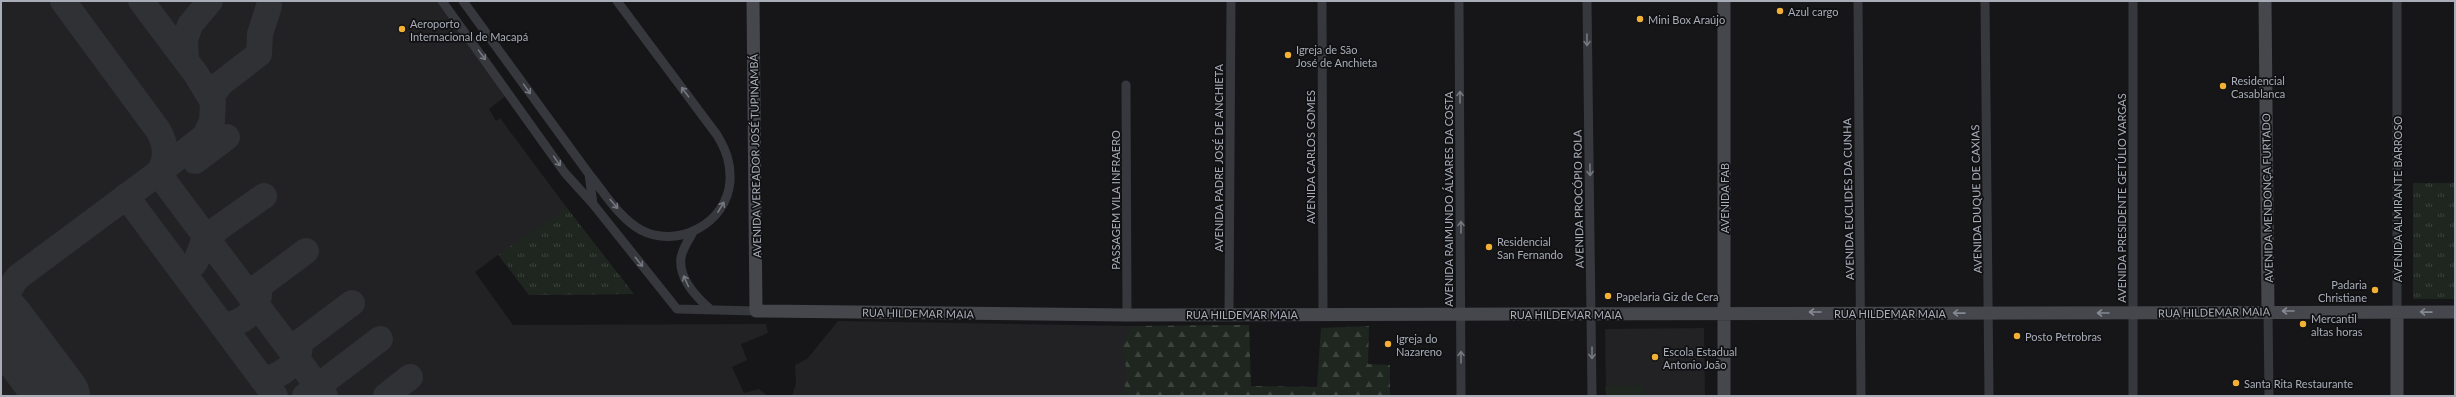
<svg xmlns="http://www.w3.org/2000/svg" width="2456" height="397" font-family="Lato,sans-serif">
	<defs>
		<pattern id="forest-firs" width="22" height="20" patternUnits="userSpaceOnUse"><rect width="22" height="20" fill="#1e261f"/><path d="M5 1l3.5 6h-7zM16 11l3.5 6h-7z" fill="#3c433d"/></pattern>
		<pattern id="park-tufts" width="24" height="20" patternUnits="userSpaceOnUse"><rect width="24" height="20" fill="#1e261f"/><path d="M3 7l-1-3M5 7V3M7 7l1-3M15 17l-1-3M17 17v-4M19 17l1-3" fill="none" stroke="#3c433d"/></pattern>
	</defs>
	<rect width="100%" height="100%" fill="#161618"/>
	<path fill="#222225" d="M1,1h437l69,94 -18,14 7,12 4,-3 117,157 17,19 -105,1 -31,-40 -23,17 38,53 253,-1 2,9 -27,11 6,16 -15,7 12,26 15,-4 9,7h-767z
		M838,321l294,5 117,-1 2,71h-459l4,-13 -1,-18 12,-6z
		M1704,328l1,68h-99l-1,-67z"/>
	<path fill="#1e261f" d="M1644,385l1,11h-39l-1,-10z"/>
	<path fill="url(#forest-firs)" d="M1249,325l2,61 66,1 4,-59 48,-2 -1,38 22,1v31h-267l4,-23 -5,-28 10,-19z"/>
	<path fill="url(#park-tufts)" d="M2413,183h42v116h-42z
		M567,208l67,86 -105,1 -30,-41z"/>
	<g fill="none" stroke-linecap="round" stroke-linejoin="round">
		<path stroke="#303135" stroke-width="26" d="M141,1l55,73 17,28 -1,19 -7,15 -47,37
			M186,60l-1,-20 5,-15 20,-24
			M211,97l9,-13 39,-30 1,-20 9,-28
			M195,161l32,-24
			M158,173l167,223
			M126,196l149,200
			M180,268c18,3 18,-16 24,-27 5,-8 49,-37 60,-45
			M223,326c21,-3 39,-17 36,-40l47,-35
			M9,331c-5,-22 -6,-36 9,-54l140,-104c10,-13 8,-30 0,-43l-95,-129
			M262,379c20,-2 39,-17 38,-37l52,-39
			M305,396l75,-57
			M386,396l24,-19"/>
		<path stroke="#303135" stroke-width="64" d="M1,320l57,76"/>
		<path stroke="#37383d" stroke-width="9" d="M442,1l123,172 28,31 84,105 79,2
			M463,1l126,173 4,30
			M1322,1l1,313
			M1459,1l2,395
			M1587,1l5,395
			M1858,1l3,395
			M1985,1l4,395
			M1126,85l1,230
			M589,174c15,18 30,44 52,56 36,19 86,-6 89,-49 1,-18 -4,-31 -13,-46l-100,-134
			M693,232c-4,8 -11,17 -12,26 -3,21 16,40 30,52
			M2268,311l1,85
			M2397,312v-311
			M1229,314l2,-313
			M2133,396v-395"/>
		<path stroke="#45474d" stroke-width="13" d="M753,1l3,310 371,4 1328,-3
			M1724,1v395
			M2265,1l3,310
			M2397,396v-84"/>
	</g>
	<defs><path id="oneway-shaft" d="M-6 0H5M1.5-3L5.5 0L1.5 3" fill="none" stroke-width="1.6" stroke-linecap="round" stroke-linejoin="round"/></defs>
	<g stroke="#757881">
		<use href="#oneway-shaft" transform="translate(1587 40) rotate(89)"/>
		<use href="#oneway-shaft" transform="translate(482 55) rotate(54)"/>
		<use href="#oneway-shaft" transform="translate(527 89) rotate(54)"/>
		<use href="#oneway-shaft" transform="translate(685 92) rotate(-127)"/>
		<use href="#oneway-shaft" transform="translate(1460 97) rotate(-90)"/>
		<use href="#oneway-shaft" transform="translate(557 161) rotate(55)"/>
		<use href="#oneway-shaft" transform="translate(1590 170) rotate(89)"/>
		<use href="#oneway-shaft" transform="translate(614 204) rotate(50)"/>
		<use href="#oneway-shaft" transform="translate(721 207) rotate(-59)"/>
		<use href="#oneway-shaft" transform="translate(1461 227) rotate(-90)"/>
		<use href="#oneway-shaft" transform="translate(639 262) rotate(51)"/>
		<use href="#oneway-shaft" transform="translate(686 281) rotate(-114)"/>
		<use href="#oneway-shaft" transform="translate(1592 353) rotate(90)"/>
		<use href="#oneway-shaft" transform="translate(1461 357) rotate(-90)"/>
	</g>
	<g stroke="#858993">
		<use href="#oneway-shaft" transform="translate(2288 311) rotate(-180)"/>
		<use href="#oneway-shaft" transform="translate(1815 312) rotate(180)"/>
		<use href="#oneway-shaft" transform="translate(2426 312) rotate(-179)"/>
		<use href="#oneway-shaft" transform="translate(1959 313) rotate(-179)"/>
		<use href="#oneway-shaft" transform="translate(2103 313) rotate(180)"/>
	</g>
	<g fill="#f2b134" stroke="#111113" stroke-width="1.5">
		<circle cx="1780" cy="11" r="4"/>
		<circle cx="1640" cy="19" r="4"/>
		<circle cx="402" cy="29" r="4"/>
		<circle cx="1288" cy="55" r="4"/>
		<circle cx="2223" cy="86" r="4"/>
		<circle cx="1489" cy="247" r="4"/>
		<circle cx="2375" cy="290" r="4"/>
		<circle cx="1608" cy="296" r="4"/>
		<circle cx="2303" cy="324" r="4"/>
		<circle cx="2017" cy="336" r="4"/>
		<circle cx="1388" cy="344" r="4"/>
		<circle cx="1655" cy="357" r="4"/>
		<circle cx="2236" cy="383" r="4"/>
	</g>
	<g text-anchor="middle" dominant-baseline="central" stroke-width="3.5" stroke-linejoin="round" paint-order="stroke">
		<g font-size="11" fill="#a8adb8" stroke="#111113" text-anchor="start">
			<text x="1788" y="11">Azul cargo</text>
			<text x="1648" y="19">Mini Box Araújo</text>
			<text x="410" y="23">Aeroporto<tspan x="410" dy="13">Internacional de Macapá</tspan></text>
			<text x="1296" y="49">Igreja de São<tspan x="1296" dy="13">José de Anchieta</tspan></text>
			<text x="2231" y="80">Residencial<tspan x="2231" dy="13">Casablanca</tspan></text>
			<text x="1497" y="241">Residencial<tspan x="1497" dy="13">San Fernando</tspan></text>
			<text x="2367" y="284" text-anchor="end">Padaria<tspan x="2367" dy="13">Christiane</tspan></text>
			<text x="1616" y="296">Papelaria Giz de Cera</text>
			<text x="2311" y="318">Mercantil<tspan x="2311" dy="13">altas horas</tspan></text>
			<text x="2025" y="336">Posto Petrobras</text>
			<text x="1396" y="338">Igreja do<tspan x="1396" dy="13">Nazareno</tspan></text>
			<text x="1663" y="351">Escola Estadual<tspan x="1663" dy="13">Antonio João</tspan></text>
			<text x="2244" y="383">Santa Rita Restaurante</text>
		</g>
		<g font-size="11" fill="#a8adb8" stroke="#111113">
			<text transform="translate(755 156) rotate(-91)">AVENIDA VEREADOR JOSÉ TUPINAMBÁ</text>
			<text transform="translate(1310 157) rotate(-90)">AVENIDA CARLOS GOMES</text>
			<text transform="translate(1218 158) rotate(-90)">AVENIDA PADRE JOSÉ DE ANCHIETA</text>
			<text transform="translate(1724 198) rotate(-90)">AVENIDA FAB</text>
			<text transform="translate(2121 198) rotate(-90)">AVENIDA PRESIDENTE GETÚLIO VARGAS</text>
			<text transform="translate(2267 198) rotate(-91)">AVENIDA MENDONÇA FURTADO</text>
			<text transform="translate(1448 199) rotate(-90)">AVENIDA RAIMUNDO ÁLVARES DA COSTA</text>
			<text transform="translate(1578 199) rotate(-91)">AVENIDA PROCÓPIO ROLA</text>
			<text transform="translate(1848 199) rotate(-91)">AVENIDA EUCLIDES DA CUNHA</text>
			<text transform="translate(1976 199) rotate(-91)">AVENIDA DUQUE DE CAXIAS</text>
			<text transform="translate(2397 199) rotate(-90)">AVENIDA ALMIRANTE BARROSO</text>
			<text transform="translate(1115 200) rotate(-90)">PASSAGEM VILA INFRAERO</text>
			<text transform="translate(2214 312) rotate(-1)">RUA HILDEMAR MAIA</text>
			<text transform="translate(918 313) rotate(1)">RUA HILDEMAR MAIA</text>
			<text x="1890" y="313">RUA HILDEMAR MAIA</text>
			<text x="1242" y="314">RUA HILDEMAR MAIA</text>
			<text x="1566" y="314">RUA HILDEMAR MAIA</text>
		</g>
	</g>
	<rect width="2456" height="397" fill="none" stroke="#a8adb8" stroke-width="4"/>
</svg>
